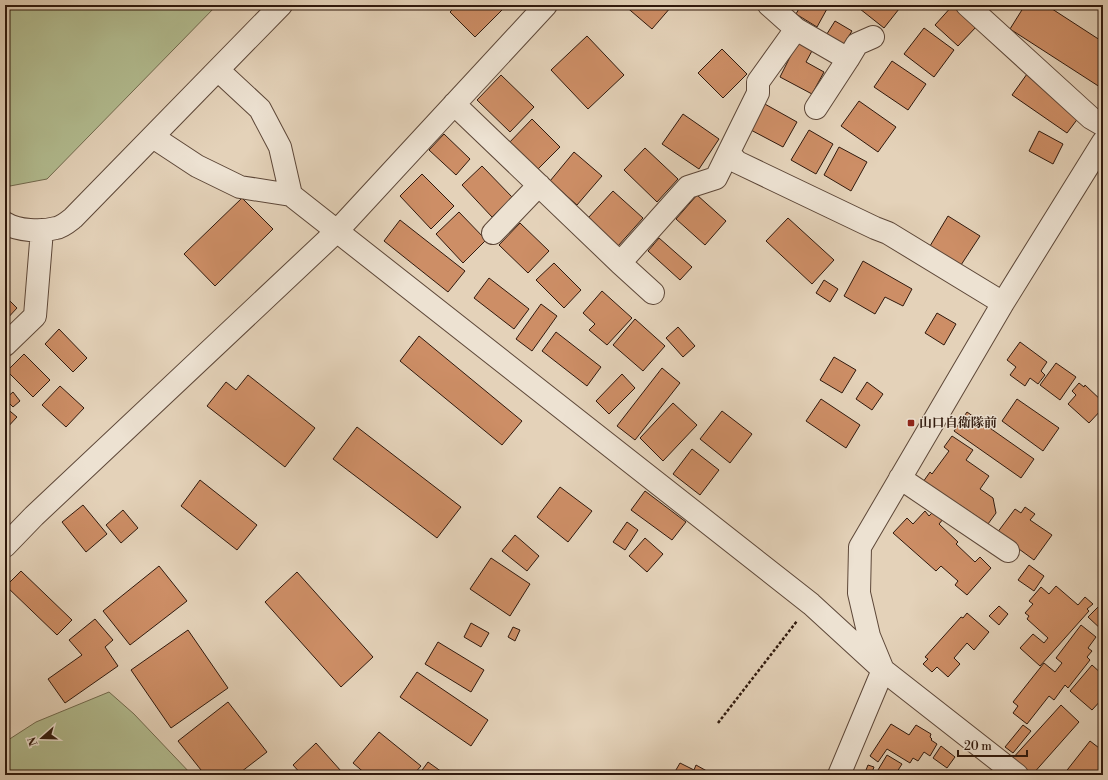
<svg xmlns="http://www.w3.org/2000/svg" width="1108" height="780" font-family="'Libre Bodoni','Noto Serif JP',serif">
	<rect width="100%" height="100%" fill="#e4d2b9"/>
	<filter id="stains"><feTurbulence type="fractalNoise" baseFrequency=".005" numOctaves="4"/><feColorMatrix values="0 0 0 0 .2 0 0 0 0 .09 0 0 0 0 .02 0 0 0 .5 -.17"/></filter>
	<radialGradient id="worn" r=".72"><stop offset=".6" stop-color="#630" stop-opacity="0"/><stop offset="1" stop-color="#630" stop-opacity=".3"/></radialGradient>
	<path fill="#b2bc90" stroke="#716a4e" d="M5,5h212l-170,174 -37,7 -5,-5z
		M109,692l25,22 58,61h-187v-33l31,-20z"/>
	<path fill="#cd8e66" stroke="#30190d" d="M457,5h50l-32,32 -25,-25z
		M624,5h45l2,2 -19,22z
		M801,5h24l3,2 -11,20 -21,-13z
		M855,5h39l5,4 -15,19z
		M953,5l24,21 -19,20 -23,-21z
		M1025,5h21l57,37v47l-93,-60z
		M835,21l17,10 -10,16 -17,-10z
		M924,28l30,22 -20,27 -30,-23z
		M587,36l37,39 -36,34 -37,-39z
		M798,41l15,8 -7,13 18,10 -12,22 -32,-17z
		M722,49l25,25 -24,24 -25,-25z
		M892,61l34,23 -18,26 -34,-23z
		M1027,74l55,39 -15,20 -55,-38z
		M501,75l33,32 -24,25 -33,-32z
		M859,101l37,26 -18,25 -37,-26z
		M763,103l34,19 -14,25 -34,-18z
		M683,114l36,25 -20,30 -37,-25z
		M532,119l28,28 -26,26 -27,-28z
		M809,130l24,14 -17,30 -25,-14z
		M1039,131l24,13 -10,20 -24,-13z
		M444,134l26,25 -14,16 -27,-25z
		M839,147l28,15 -16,29 -27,-16z
		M645,148l33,31 -21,23 -33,-32z
		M574,152l28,24 -25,29 -27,-24z
		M482,166l30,31 -20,20 -30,-32z
		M422,174l32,32 -23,23 -31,-33z
		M613,191l30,27 -25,28 -30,-28z
		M697,195l29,26 -21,24 -29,-26z
		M242,198l31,31 -58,57 -31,-32z
		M459,212l27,28 -23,23 -27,-29z
		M948,216l32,20 -19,29 -31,-19z
		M788,218l46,42 -22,24 -46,-43z
		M400,220l65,51 -17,21 -64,-51z
		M520,223l29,28 -21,22 -29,-28z
		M659,238l33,29 -12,13 -32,-29z
		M863,261l49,28 -9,17 -18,-9 -10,17 -31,-18z
		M554,263l27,27 -17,18 -28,-28z
		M489,278l40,31 -15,20 -40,-31z
		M824,280l14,9 -8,13 -14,-9z
		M602,291l30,27 -25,27 -18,-15 6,-6 -12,-11z
		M5,296l12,12 -12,13z
		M541,304l16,12 -25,35 -16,-12z
		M937,313l19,11 -12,21 -19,-12z
		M635,319l30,27 -22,25 -30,-26z
		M678,327l17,19 -12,11 -17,-19z
		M59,329l28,29 -14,14 -28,-28z
		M556,332l45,35 -14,19 -45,-35z
		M419,336l103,85 -20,24 -102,-84z
		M1020,342l27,20 -6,9 4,4 -7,9 -8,-6 -5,8 -15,-11 6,-8 -9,-7z
		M24,354l26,26 -17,17 -26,-26z
		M834,357l22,13 -14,23 -22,-13z
		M1056,363l20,14 -16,23 -20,-15z
		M662,368l18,15 -45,57 -18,-14z
		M622,374l13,14 -26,26 -13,-13z
		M248,375l67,53 -30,39 -78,-61 19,-24 10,8z
		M867,382l16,12 -11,16 -16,-11z
		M1079,383l5,4 1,-2 18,17v6l-14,15 -21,-19 8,-9 -4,-4z
		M60,386l24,22 -18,19 -24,-22z
		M13,392l7,9 -7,6 -8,-8z
		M821,399l39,26 -14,23 -40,-27z
		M1017,399l42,29 -16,23 -41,-30z
		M673,403l24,22 -34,36 -23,-23z
		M5,407l12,10 -12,13z
		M722,411l30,23 -22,29 -30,-24z
		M967,412l67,47 -13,19 -67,-47z
		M357,427l104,80 -24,31 -104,-79z
		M952,436l21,14 -7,10 23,16 -9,13 13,9 3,15 -8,11 -28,-19 -2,3 -35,-26 7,-10 2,2 17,-23 -5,-4z
		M692,449l27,21 -19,25 -27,-21z
		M200,480l57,45 -20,25 -56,-44z
		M560,487l32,24 -24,31 -31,-25z
		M645,491l41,31 -14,18 -41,-30z
		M83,505l24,29 -21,18 -24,-30z
		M1025,507l10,7 -5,6 22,15 -18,25 -37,-27 18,-24 6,4z
		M123,510l15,18 -17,15 -15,-18z
		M935,510l9,8 -5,6 19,18 -2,2 19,18 5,-5 11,11 -24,27 -12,-10 3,-4 -17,-15 -5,5 -43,-38 14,-15 6,6 12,-13 4,5z
		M627,522l11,8 -13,20 -12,-8z
		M515,535l24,21 -12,15 -25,-20z
		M645,538l18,16 -16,18 -18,-16z
		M491,558l39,26 -20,32 -40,-27z
		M1029,565l15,11 -10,15 -16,-11z
		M159,566l28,35 -57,44 -27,-34z
		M21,571l51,49 -15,15 -51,-49z
		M297,572l76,85 -32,30 -76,-85z
		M1056,586l22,19 7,-8 8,7 -6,5 2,2 -49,55 -20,-18 13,-14 11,9 4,-5 -21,-19 2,-3 -4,-3 8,-9 -4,-3 12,-14 8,7z
		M1103,602v29l-15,-14z
		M999,606l9,8 -9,11 -10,-9z
		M967,613l22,19 -15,18 -7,-7 -13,15 6,6 -12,13 -11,-10 -5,5 -9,-8 5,-5 -3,-2 36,-40 2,1z
		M95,619l18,21 -8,7 13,19 -53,37 -17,-24 34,-24 -13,-15z
		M471,623l18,10 -8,14 -17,-10z
		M1081,625l15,12 -8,11 4,3 -5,6 3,3 -22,28 -3,-3 -11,15 -5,-4 -22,28 -14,-11 5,-7 -5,-4 31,-39 11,9 7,-9 -6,-5z
		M513,627l7,3 -5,11 -7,-4z
		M188,630l40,58 -57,40 -40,-58z
		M438,642l46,28 -13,22 -46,-28z
		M1092,665l11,10v23l-11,12 -22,-19z
		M417,672l71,48 -17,26 -71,-49z
		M228,702l39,50 -30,23h-32l-27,-34z
		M1061,705l18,17 -47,53h-2l-18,-16z
		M891,724l18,11 7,-10 15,9 -1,3 2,2 -1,1 6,4 -7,12 -6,-4 -6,9 -5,-3 -3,5 -23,-14 -9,13 -8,-6z
		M1023,725l8,6 -18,22 -8,-6z
		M379,732l42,34 -8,9h-46l-14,-12z
		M1090,741l13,10v6l-3,4 3,2v12h-38l-1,-1z
		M316,743l25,28 -4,4h-35l-9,-10z
		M941,746l14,11 -8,11 -14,-10z
		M887,755l15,9 -7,11h-20z
		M428,762l14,10 -2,3h-17l-3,-2z
		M680,763l14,7 2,-5 18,10h-41z
		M868,765l6,2 -3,8h-7z"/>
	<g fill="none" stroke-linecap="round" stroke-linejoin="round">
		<defs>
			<path id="minor" d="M769,5l27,24 52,30 -32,49
				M967,5l124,113 12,7
				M848,59l9,-15 16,-7
				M218,70l42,39 20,38 11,48
				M454,104l166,159 68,-76 28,-9 42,-85v-11l38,-53
				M153,137l44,29 43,21 51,8 520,409 72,66 134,105
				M729,153l8,9 138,66 13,5 115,70
				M5,223c13,8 36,9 51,5 6,-1 12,-6 17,-10l208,-213
				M493,233l46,-48
				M620,263l33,30
				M5,345l30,-29 7,-86
				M900,478l108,73
				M5,546l29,-30 303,-285 209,-226
				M839,775l44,-105 -14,-34 -10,-43 1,-46 143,-244 100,-161"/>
		</defs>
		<use href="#minor" stroke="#5d4738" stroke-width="24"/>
		<path stroke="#30190d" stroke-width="2.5" stroke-dasharray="3 2" stroke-linecap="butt" d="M718,723l79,-102"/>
		<use href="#minor" stroke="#ede2d2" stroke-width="22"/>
	</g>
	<rect fill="#8f2418" stroke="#ede2d2" stroke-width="1.5" x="907" y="419" width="8" height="8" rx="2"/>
	<g text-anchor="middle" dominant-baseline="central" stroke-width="3" stroke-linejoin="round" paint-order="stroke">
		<g font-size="13" font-weight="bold" fill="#30190d" stroke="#ede2d2" text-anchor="start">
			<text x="919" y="423">山口自衛隊前</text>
		</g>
	</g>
	<rect width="1108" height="780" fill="none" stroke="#e4d2b9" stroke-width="20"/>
	<rect x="6" y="6" width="1096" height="768" fill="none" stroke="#30190d" stroke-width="2"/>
	<rect x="10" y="10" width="1088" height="760" fill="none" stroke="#30190d"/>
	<g transform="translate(42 738) rotate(250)" stroke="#ede2d2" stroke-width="3" paint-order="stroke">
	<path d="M0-3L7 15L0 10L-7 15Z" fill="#30190d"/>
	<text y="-6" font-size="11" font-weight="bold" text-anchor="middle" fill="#30190d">N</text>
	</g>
	<path d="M958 750v6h69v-6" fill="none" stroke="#30190d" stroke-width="2"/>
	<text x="964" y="750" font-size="12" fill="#30190d" stroke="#ede2d2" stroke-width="3" paint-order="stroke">20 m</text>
	<rect width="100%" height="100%" filter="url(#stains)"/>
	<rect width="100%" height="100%" fill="url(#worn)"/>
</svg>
